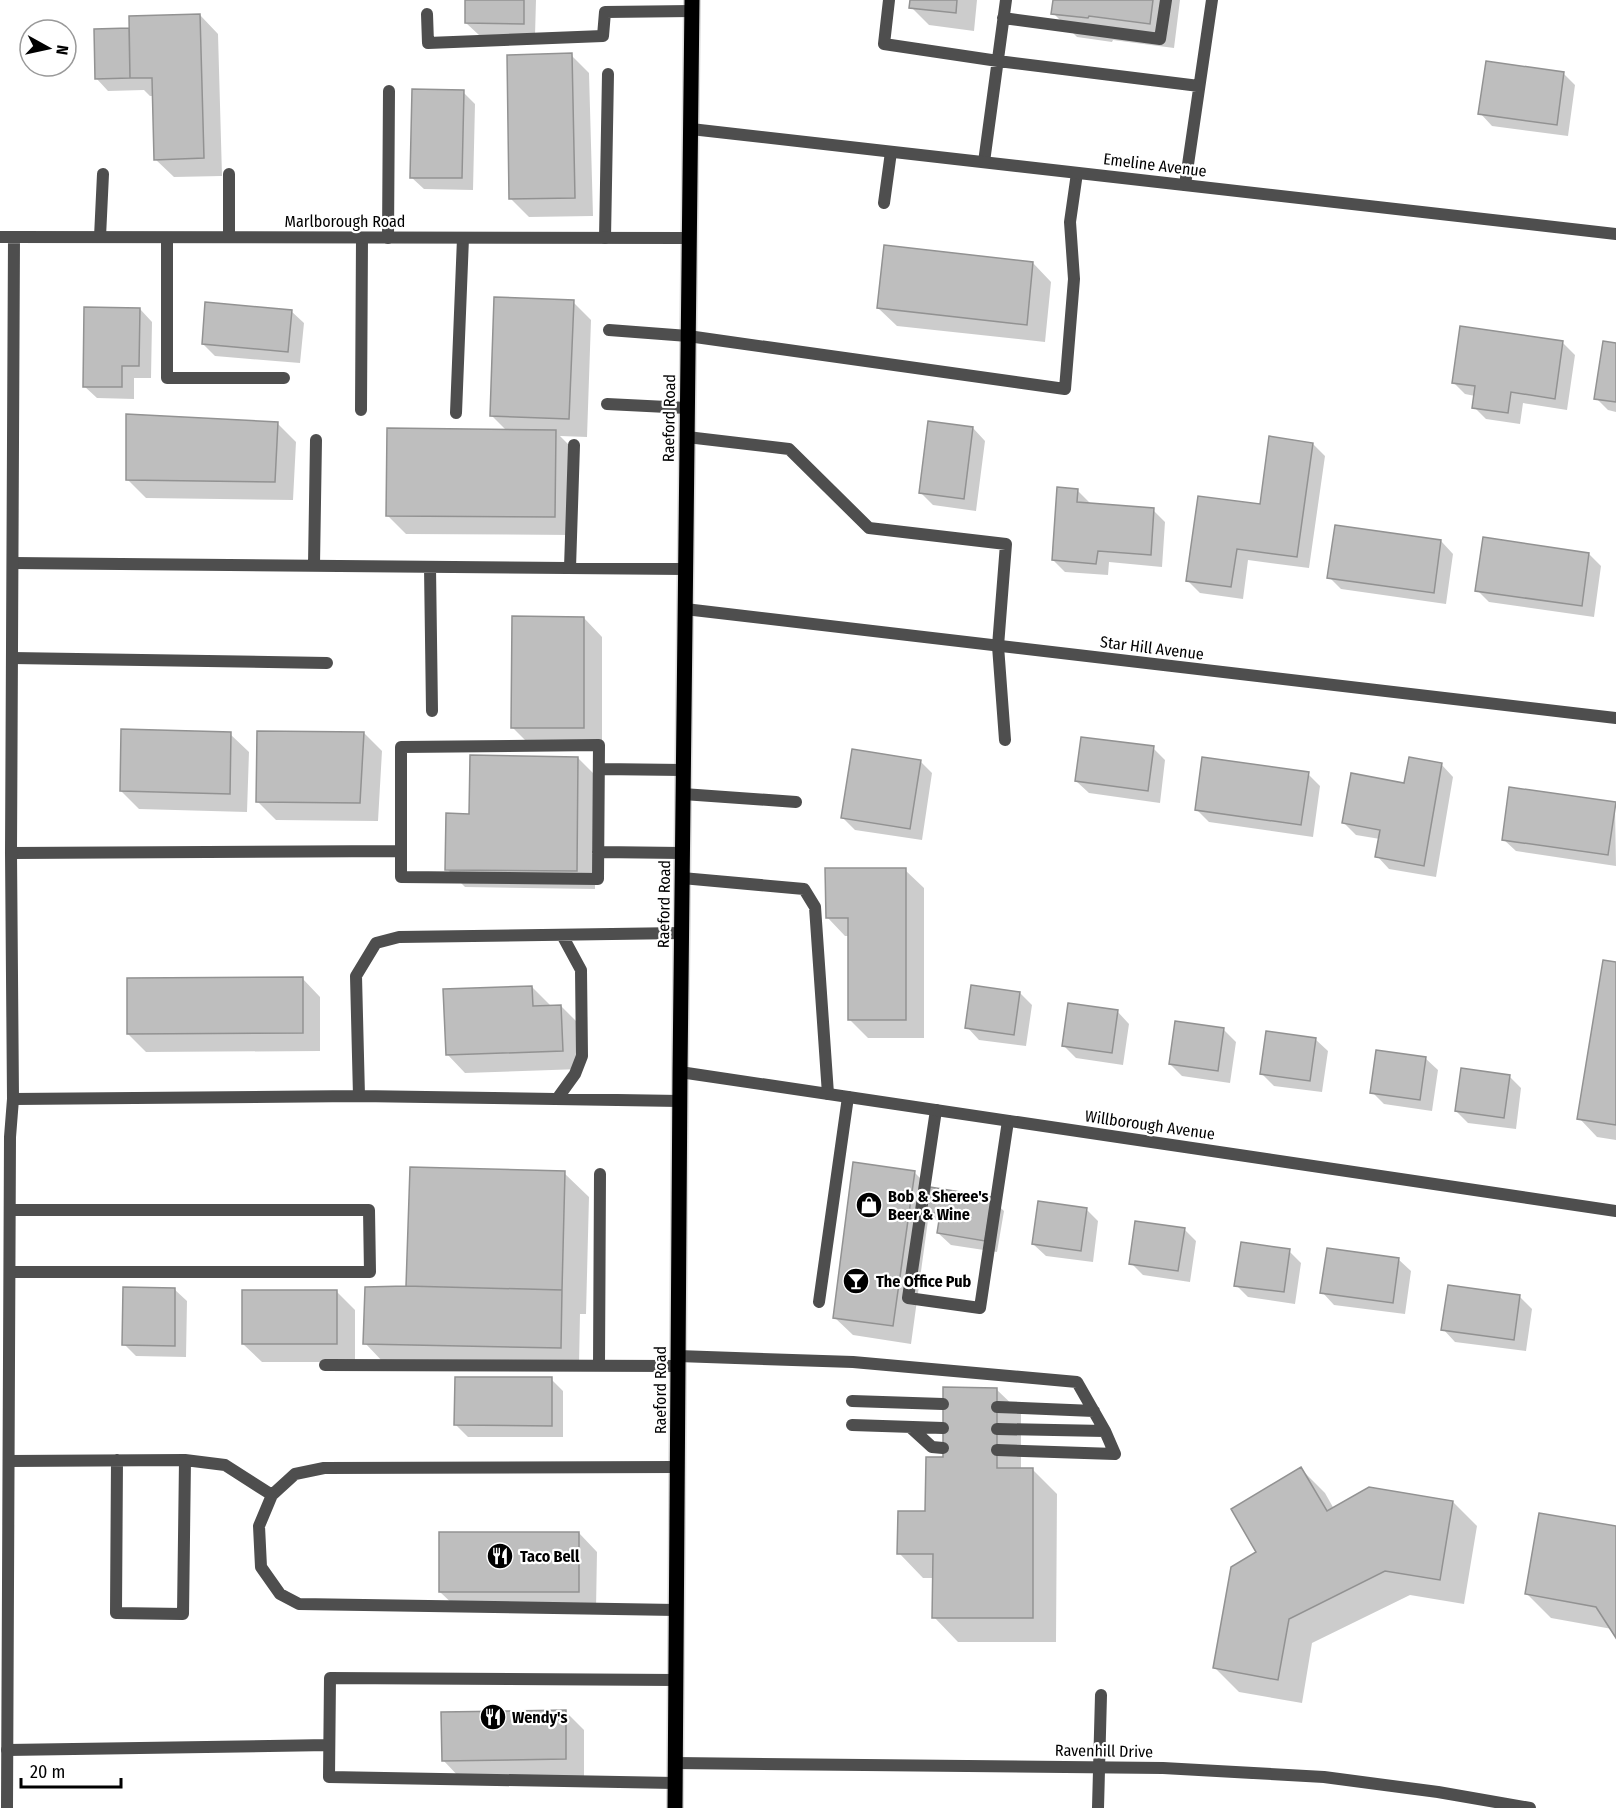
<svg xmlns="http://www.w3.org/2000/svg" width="1616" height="1808" font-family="'Fira Sans Condensed',sans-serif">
	<rect width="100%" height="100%" fill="#fff"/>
	<path fill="#0003" d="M467,0h69l-1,36 -56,-1 -13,-12z
		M911,0h66l-3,31 -45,-6 -18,-18z
		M1055,0h125l-6,48 -61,-8 -1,2 -35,-5 -24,-24z
		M200,15l18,19 4,142 -48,1 -19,-18 -1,-63h-4l-6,-6 -36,1 -12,-13v-48h35z
		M571,55l18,18 4,143 -64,1 -18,-18z
		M1563,73l12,12 -7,51 -76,-10 -12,-13z
		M463,92l12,12 -2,86 -49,-1 -13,-12z
		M1033,263l18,19 -6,60 -148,-16 -19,-18z
		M573,302l18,18 -4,117 -27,-1 14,14 -1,85 -167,-1 -19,-19 120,-84 -16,-16z
		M140,309l12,13 -1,56h-17v21l-37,-1 -13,-12z
		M291,311l13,12 -4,40 -85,-7 -12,-12z
		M1563,343l12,12 -8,55 -44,-7 -3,21 -34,-5 -12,-12 1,-11 -10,-2 -12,-12z
		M1616,344v68l-8,-2 -12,-12z
		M277,423l19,19 -3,58 -147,-2 -19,-19z
		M973,428l12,13 -9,70 -43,-6 -12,-12z
		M1313,444l12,12 -16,112 -61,-8 -5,39 -43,-6 -12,-12 73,-75z
		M1077,490l13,13 -1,2 64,5 12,12 -3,45 -53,-5 -1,13 -43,-3 -12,-12z
		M1441,541l12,13 -7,50 -105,-15 -12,-12z
		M1589,554l12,12 -7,51 -105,-15 -12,-12z
		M584,618l18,19v109h-71l-18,-18z
		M364,733l18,18 -4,70 -102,-1 -19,-19z
		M230,734l19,18 -2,60 -108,-3 -18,-18z
		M1153,748l12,12 -5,43 -71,-10 -13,-12z
		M578,758l18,18 -1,113 -130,-2 -18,-18 24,-54z
		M920,761l12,12 -10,67 -67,-10 -12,-12z
		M1441,764l12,13 -17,100 -47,-8 -12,-13 3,-17 -24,-4 -12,-12z
		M1308,774l12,12 -7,51 -104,-15 -13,-13z
		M1615,804l1,62 -100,-15 -13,-12z
		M905,870l19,18v150h-56l-18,-18v-84h-5l-18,-19z
		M1616,964v176l-19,-3 -18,-19z
		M302,978l18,19v54l-174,1 -18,-18z
		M532,987l19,19h10l18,18 2,45 -116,4 -18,-19z
		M1020,993l12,12 -6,41 -47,-6 -12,-13z
		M1117,1011l12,13 -6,41 -47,-7 -12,-12z
		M1224,1030l12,12 -6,41 -48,-7 -12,-12z
		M1315,1039l13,12 -6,41 -48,-6 -12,-12z
		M1425,1058l13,12 -6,41 -48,-7 -12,-12z
		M1509,1076l12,12 -5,41 -48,-6 -12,-12z
		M914,1172l17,17 60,10 13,12 -7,41 -46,-7 -13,-12 2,-9 -11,-11 -18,131 -58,-9 -19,-18z
		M564,1173l25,24 -3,117h-6l-1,51 -196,-3 -18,-19 46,-54z
		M1086,1209l12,12 -5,41 -47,-6 -13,-12z
		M1184,1229l12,12 -6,41 -47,-7 -12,-12z
		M1289,1251l12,12 -6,41 -47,-7 -12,-12z
		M1398,1259l13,12 -6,43 -71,-9 -12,-13z
		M174,1289l13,12 -1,56 -50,-1 -12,-12z
		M337,1292l18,18v52h-93l-19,-18z
		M1519,1296l13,13 -6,42 -71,-9 -12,-13z
		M551,1379l12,12v46h-95l-12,-12z
		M996,1389l25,24v57h12l24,24 -1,148h-98l-24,-25v-39h-11l-24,-25 28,-40 17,-55z
		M1301,1469l24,24 9,16 119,-7 24,24 -13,78 -54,-9 -98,48 -10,60 -63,-11 -24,-24 43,-116z
		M1616,1528v107l-4,-6 -61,-11 -25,-25z
		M579,1533l18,19 -1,58h-137l-19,-18z
		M565,1711l19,19v47l-123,2 -18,-19z"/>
	<path fill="#bebebe" stroke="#929292" stroke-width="1.5" d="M465,0h59v24l-59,-1z
		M910,0h47l-1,13 -47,-5z
		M1053,0h100l-3,24 -61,-8 -1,2 -37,-4z
		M200,14l4,144 -50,2 -2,-82h-22l-1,-62z
		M129,28l1,50 -35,1 -1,-50z
		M572,53l3,145 -66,1 -2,-144z
		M1486,61l78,11 -7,53 -79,-11z
		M412,89l52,1 -2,88h-52z
		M884,245l149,17 -6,63 -150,-17z
		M494,297l80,3 -5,119 -79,-3z
		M205,302l87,8 -4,42 -86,-8z
		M84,307l56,1 -1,58h-17v21h-39z
		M1460,326l103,15 -8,58 -44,-7 -3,21 -36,-5 3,-22 -23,-3z
		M1603,341l13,2v59l-22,-3z
		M126,414l152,8 -3,60 -149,-2z
		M928,421l45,6 -9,72 -45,-6z
		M387,428l169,2 -1,87 -169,-1z
		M1269,436l44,7 -16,114 -60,-8 -6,38 -45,-6 12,-85 62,8z
		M1057,487l21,2 -1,13 77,6 -3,47 -53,-4 -2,13 -44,-4z
		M1335,525l106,15 -7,53 -107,-15z
		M1483,537l106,16 -7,53 -107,-15z
		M512,616l72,1v111h-73z
		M121,729l110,3 -1,62 -110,-3z
		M257,731l107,1 -4,71 -104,-1z
		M1081,737l73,9 -6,45 -73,-10z
		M852,749l69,11 -11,69 -69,-11z
		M470,755l108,2 -1,114 -132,-1 1,-57 23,1z
		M1202,757l107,15 -8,53 -106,-15z
		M1409,757l33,6 -18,103 -49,-9 5,-27 -38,-7 9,-50 53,10z
		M1509,787l107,15 -8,53 -106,-15z
		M825,868h81v152h-58v-102h-22z
		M1603,960l13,2v163l-39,-6z
		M303,977v56l-176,1v-56z
		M971,985l49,7 -6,43 -49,-7z
		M532,986l1,20 28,-1 2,46 -117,4 -3,-66z
		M1068,1003l50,7 -6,43 -50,-7z
		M1175,1021l49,7 -6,43 -49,-7z
		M1266,1031l50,7 -6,43 -50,-7z
		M1376,1050l50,7 -6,43 -50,-7z
		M1461,1068l49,7 -6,43 -49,-7z
		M853,1162l62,9 -22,155 -60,-8z
		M410,1167l155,4 -3,119 -156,-4z
		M930,1187l62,10 -7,44 -48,-8 3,-19 -14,-2z
		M1038,1201l49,7 -6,43 -49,-7z
		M1135,1221l50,7 -7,43 -49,-7z
		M1241,1242l49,7 -6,43 -50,-6z
		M1327,1248l72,10 -6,45 -73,-10z
		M1448,1285l72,10 -6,45 -73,-10z
		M406,1286l156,4 -1,58 -198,-4 2,-57z
		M123,1287l52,1v58l-53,-1z
		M242,1290h95v54h-95z
		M455,1377h97v49l-98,-1z
		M943,1387l54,1v80h36v150h-101l1,-64h-36l1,-43h27l1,-54h17z
		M1301,1467l26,44 42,-24 84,14 -13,79 -55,-9 -96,48 -11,61 -65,-12 18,-101 25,-15 -25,-43z
		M1539,1513l77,13v112l-20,-31 -71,-13z
		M439,1532h140v60h-140z
		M566,1710v49l-124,2 -1,-49z"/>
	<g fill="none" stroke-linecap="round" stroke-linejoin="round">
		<defs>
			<path id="primary" d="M675,1808l5,-736 12,-1072"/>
		</defs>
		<use href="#primary" stroke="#dbdbdb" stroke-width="18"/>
		<path stroke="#4e4e4e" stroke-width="12" d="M889,0l-5,44 114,17 201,25
			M427,14l1,29 175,-7 2,-24 87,-1
			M1003,18l157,21 6,-39
			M984,162l22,-162
			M229,174v63
			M1185,185l27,-185
			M884,203l7,-51
			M100,237l3,-63
			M167,238v140h117
			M388,238l1,-147
			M605,238l3,-164
			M609,330l79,6 377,53 9,-110 -4,-57 7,-49
			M607,404l80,4
			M361,410l1,-172
			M456,413l7,-175
			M687,437l102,12 80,79 137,16 -8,102 7,94
			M13,563l672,6
			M314,565l2,-125
			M430,567l2,144
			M570,568l4,-123
			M12,658l315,5
			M599,769l84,1
			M683,794l113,8
			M598,852l84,1
			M11,853l390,-2v-104l198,-2 -1,134 -197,-2v-26
			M682,878l122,11 11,18 13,187
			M359,1096l-3,-120 20,-33 23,-6 282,-4
			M13,1099l346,-3 321,5
			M557,1099l18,-25 7,-18 -1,-86 -19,-35
			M936,1110l-28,188 72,10 28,-187
			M10,1272h360l-1,-62h-359
			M819,1302l29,-205
			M678,1356l175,6 224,20 28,49 10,23 -118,-4
			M325,1365l353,1
			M599,1366l1,-192
			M852,1401l91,3
			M997,1407l97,4
			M852,1425l91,3
			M910,1427l22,20 11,1
			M997,1429l108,2
			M117,1460l-1,153 67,1 2,-154
			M9,1461l176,-1 40,5 47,30
			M676,1610l-377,-6 -19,-10 -19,-27 -2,-41 13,-31 23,-21 29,-6 353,-1
			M7,1750l322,-5
			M675,1783l-346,-6 1,-99 346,2
			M1098,1808l3,-113"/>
		<path stroke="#4e4e4e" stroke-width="12" d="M691,129l925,105
			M0,237l689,1
			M685,609l931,109
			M680,1072l936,139
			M7,1808l3,-671 3,-38 -2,-246 3,-616"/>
		<path stroke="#4e4e4e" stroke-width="12" d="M675,1763l488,5 161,9 114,15 92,16"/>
		<use href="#primary" stroke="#000" stroke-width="15"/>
	</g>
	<defs>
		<symbol id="shop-disc" viewBox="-11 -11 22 22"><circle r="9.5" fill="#000" stroke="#fff"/><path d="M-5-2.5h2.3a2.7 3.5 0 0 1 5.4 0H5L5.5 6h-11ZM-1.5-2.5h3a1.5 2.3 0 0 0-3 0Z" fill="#fff"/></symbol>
		<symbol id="bar-disc" viewBox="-11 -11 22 22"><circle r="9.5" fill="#000" stroke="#fff"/><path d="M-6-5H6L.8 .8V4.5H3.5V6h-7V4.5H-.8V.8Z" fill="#fff"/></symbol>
		<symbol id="restaurant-disc" viewBox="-11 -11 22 22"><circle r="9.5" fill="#000" stroke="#fff"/><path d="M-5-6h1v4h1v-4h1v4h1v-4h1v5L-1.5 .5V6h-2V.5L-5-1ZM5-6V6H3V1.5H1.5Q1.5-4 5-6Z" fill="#fff"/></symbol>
	</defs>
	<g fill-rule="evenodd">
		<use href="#shop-disc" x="854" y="1190" width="30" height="30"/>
		<use href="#bar-disc" x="841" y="1266" width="30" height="30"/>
		<use href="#restaurant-disc" x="485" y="1541" width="30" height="30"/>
		<use href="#restaurant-disc" x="478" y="1702" width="30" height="30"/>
	</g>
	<g text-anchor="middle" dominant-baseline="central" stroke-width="4.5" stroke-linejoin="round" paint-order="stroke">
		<g font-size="16" fill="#000" stroke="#fff">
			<text transform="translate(1155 165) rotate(7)">Emeline Avenue</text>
			<text x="345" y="221">Marlborough Road</text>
			<text transform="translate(669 418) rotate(-89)">Raeford Road</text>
			<text transform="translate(1152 648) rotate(7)">Star Hill Avenue</text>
			<text transform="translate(664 904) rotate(-89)">Raeford Road</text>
			<text transform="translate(1150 1125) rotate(8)">Willborough Avenue</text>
			<text transform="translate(660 1390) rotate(-90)">Raeford Road</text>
			<text transform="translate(1104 1751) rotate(1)">Ravenhill Drive</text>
		</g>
		<g font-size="16" font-weight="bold" fill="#000" stroke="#fff" text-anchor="start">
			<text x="888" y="1196">Bob &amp; Sheree's<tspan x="888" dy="18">Beer &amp; Wine</tspan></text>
			<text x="876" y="1281">The Office Pub</text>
			<text x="520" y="1556">Taco Bell</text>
			<text x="512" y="1717">Wendy's</text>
		</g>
	</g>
	<g transform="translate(48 48) rotate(98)"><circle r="28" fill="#ffffff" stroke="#999999" stroke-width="1.5"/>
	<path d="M0-4.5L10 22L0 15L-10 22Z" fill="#000000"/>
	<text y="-9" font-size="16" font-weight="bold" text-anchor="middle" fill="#000000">N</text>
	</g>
	<path d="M21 1778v9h100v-9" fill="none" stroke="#000000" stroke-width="3"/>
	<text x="30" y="1778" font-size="18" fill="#000000" stroke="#ffffff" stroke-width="4.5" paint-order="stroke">20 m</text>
</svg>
